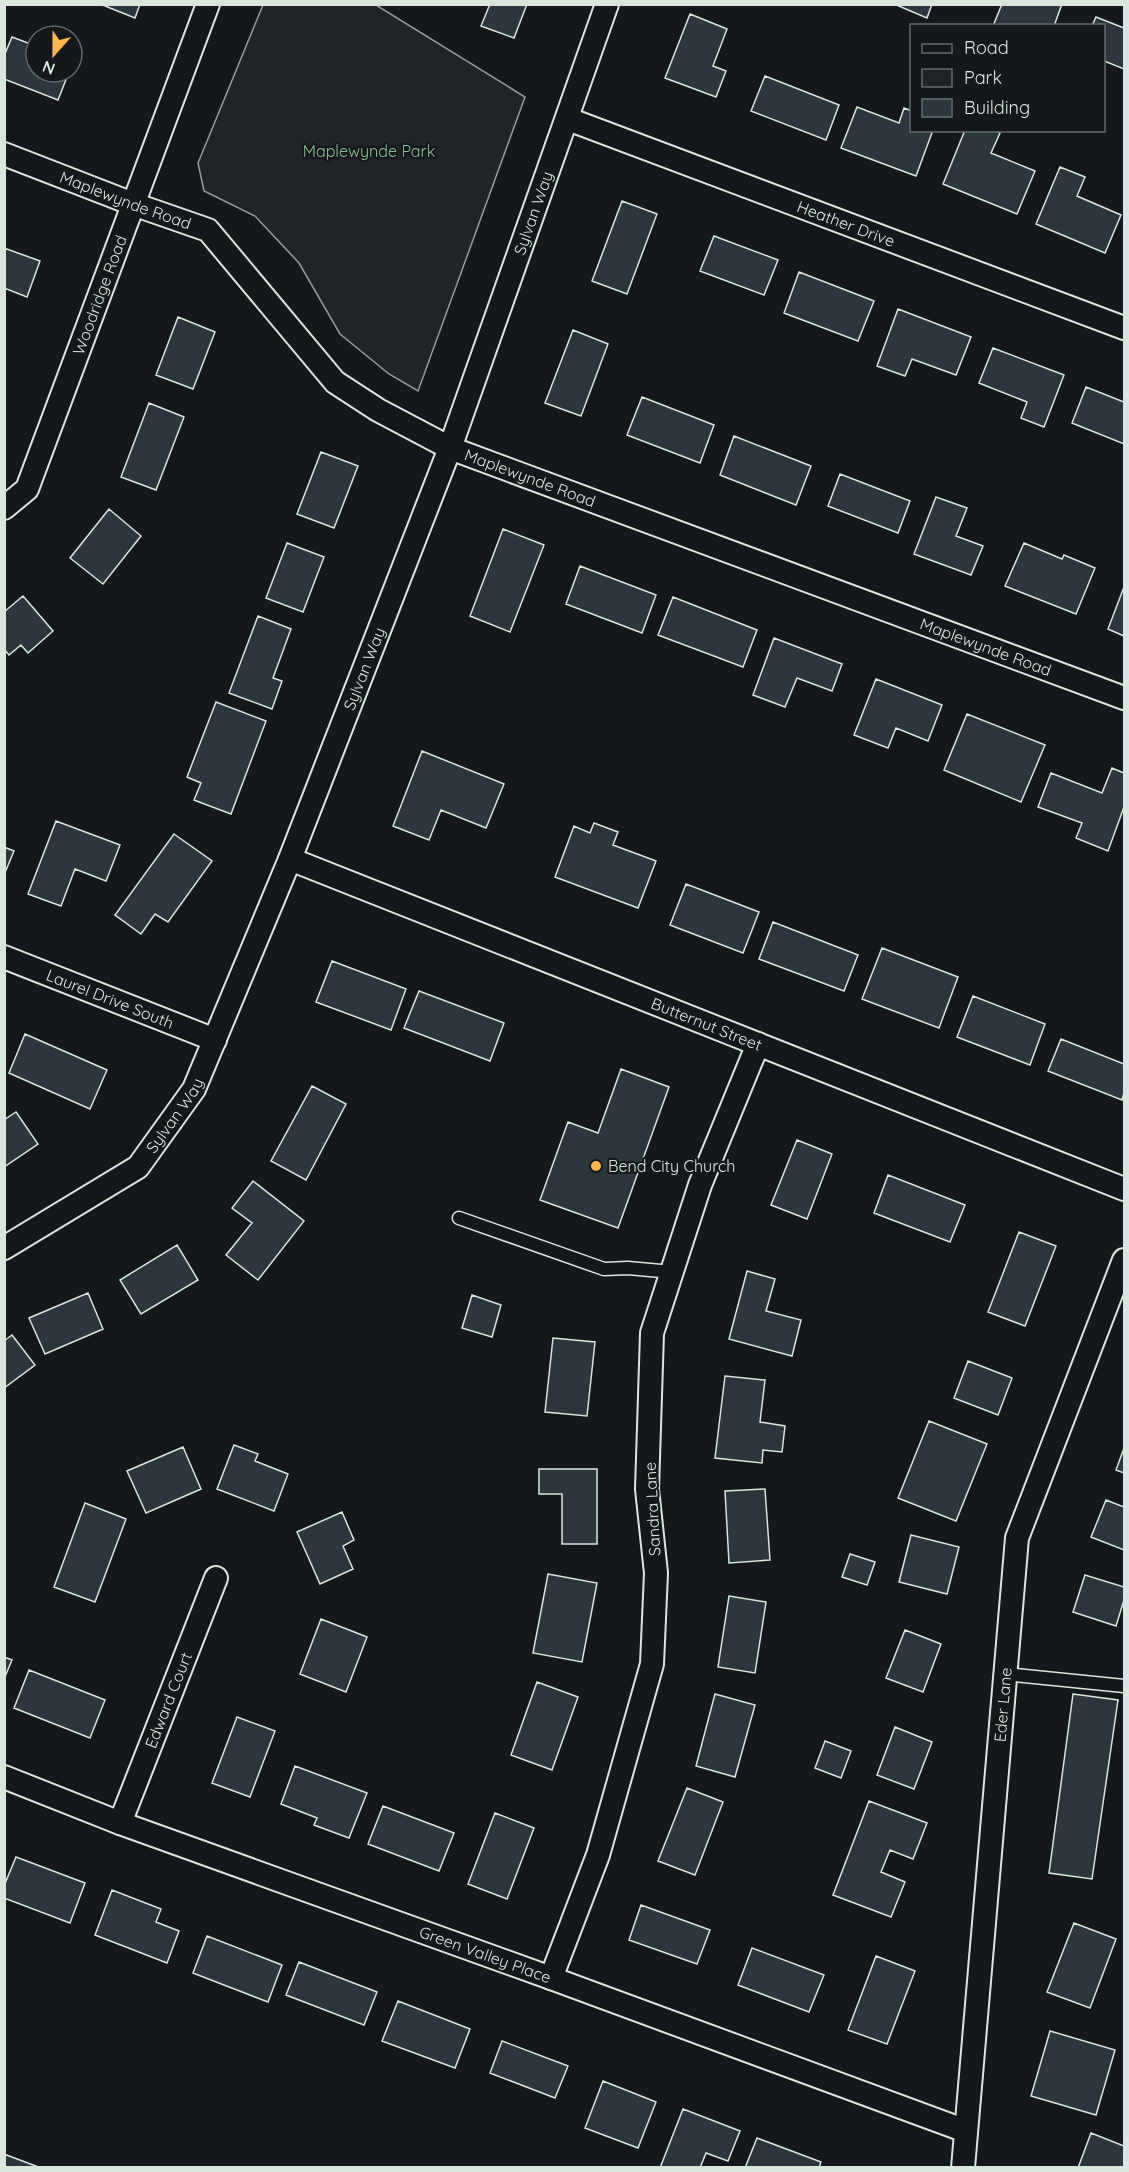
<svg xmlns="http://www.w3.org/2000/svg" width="1129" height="2172" font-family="Quicksand,sans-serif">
	<rect width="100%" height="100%" fill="#14181c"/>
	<path fill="#202428" stroke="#939e99" stroke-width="1.5" d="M263,5h113l149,92 -107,294 -29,-17 -49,-40 -41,-71 -44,-47 -51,-25 -6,-28z"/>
	<path fill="#2c363c" stroke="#d8e6dc" stroke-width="1.5" d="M100,4h40l-5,14z
		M490,4h37l-13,34 -33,-12z
		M894,4h38l-5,14z
		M1002,4h60l-8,22h-61z
		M690,14l37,15 -14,37 13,5 -10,26 -51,-19z
		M1096,17l28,11v41l-20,-8v-35h-12z
		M12,37l24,9v26h33l-11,28 -54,-21v-23z
		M765,76l74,29 -13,35 -75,-29z
		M857,107l42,16 5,-15 8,3v19h21l-17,46 -75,-28z
		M965,130h30l5,3 -9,20 44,18 -18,43 -74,-30z
		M1060,167l25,10 -8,19 44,19 -16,38 -69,-29z
		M622,201l35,13 -30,80 -35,-13z
		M714,236l64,24 -14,35 -64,-24z
		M4,248l36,13 -13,36 -23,-9z
		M799,272l75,29 -16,40 -74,-28z
		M898,309l73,28 -15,38 -44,-16 -7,17 -28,-10z
		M178,317l37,15 -22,57 -37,-14z
		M573,330l35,14 -27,72 -36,-13z
		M993,348l71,27 -20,52 -23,-9 6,-16 -48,-19z
		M1086,387l38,15v42l-52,-21z
		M642,397l72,28 -14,38 -73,-28z
		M149,403l35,14 -28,73 -35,-13z
		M734,436l77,30 -15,39 -76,-30z
		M321,452l37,14 -24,62 -37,-14z
		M840,474l70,27 -12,32 -70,-27z
		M936,497l31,11 -11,28 27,10 -12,29 -57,-21z
		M109,509l32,27 -38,48 -33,-26z
		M503,529l41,16 -34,87 -40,-16z
		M287,543l37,14 -21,55 -37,-14z
		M1024,543l38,16 2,-4 31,13 -19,46 -71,-28z
		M580,566l76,29 -14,38 -76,-29z
		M1124,587v49l-16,-7z
		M23,596l30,35 -25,22 -7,-8 -12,10 -5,-6v-37z
		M673,597l84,33 -14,37 -85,-32z
		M258,616l33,13 -18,49 9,3 -10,28 -43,-16z
		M774,638l68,26 -10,27 -35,-13 -12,29 -32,-12z
		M876,679l66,26 -14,36 -32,-13 -8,20 -34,-13z
		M216,702l50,19 -35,93 -37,-14 7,-17 -14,-6z
		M967,714l78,31 -24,57 -77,-32z
		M422,751l82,33 -18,44 -45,-18 -12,30 -36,-14z
		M1112,768l12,5v34l-16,44 -32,-13 6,-15 -44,-16 13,-34 51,20z
		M56,821l64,24 -14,36 -31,-12 -14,37 -33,-12z
		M594,823l24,9 -5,13 43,16 -18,47 -83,-31 19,-51 16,7z
		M174,834l38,27 -44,61 -13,-8 -14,20 -26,-19z
		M4,847l10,4 -10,24z
		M686,884l73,28 -16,41 -73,-28z
		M773,922l85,33 -14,36 -85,-32z
		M882,948l76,29 -19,51 -77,-29z
		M332,961l74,28 -15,41 -75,-28z
		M419,991l85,32 -14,38 -86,-33z
		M973,996l72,28 -15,41 -73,-28z
		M25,1034l82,36 -17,39 -81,-36z
		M1061,1039l63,25v29l-2,7 -74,-29z
		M621,1069l48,18 -51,141 -78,-28 28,-78 30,11z
		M312,1086l34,18 -40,76 -35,-19z
		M16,1112l22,32 -34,23v-47z
		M797,1140l35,14 -25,65 -36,-14z
		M888,1175l77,30 -15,37 -76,-29z
		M253,1181l51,40 -46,59 -32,-25 26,-32 -20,-15z
		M1019,1232l37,14 -31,80 -37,-14z
		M177,1245l21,35 -57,34 -21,-34z
		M747,1271l28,8 -9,32 35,9 -9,36 -63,-17z
		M88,1293l15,36 -58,25 -16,-36z
		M472,1295l29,10 -9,32 -30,-9z
		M12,1335l23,30 -31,23v-47z
		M553,1338l42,4 -8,74 -42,-4z
		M968,1361l44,17 -14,37 -44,-17z
		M725,1376l40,4 -5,42 25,4 -3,26 -19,-2 -1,13 -47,-5z
		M929,1421l58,23 -31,77 -58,-23z
		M234,1445l24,9 -3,7 33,13 -14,37 -57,-22z
		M183,1447l18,42 -55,24 -19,-42z
		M1124,1448v25l-8,-3z
		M539,1469h58v75h-35v-50h-23z
		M765,1489l5,71 -41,3 -4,-72z
		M1106,1500l18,7v43l-33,-13z
		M85,1503l41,16 -31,83 -41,-15z
		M342,1512l12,28 -11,6 10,23 -33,15 -23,-52z
		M911,1535l48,12 -12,47 -48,-12z
		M850,1554l25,8 -8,23 -25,-8z
		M548,1574l49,9 -15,79 -49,-9z
		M1085,1575l39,12v13l-8,26 -43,-14z
		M729,1596l37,6 -11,71 -37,-6z
		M321,1619l46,18 -21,55 -46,-18z
		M905,1630l36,14 -18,48 -37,-14z
		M4,1657l8,3 -8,19z
		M29,1670l76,30 -15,38 -76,-30z
		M537,1682l41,15 -26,73 -41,-15z
		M715,1694l40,11 -20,72 -39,-11z
		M1073,1694l45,6 -26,179 -43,-6z
		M237,1717l38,14 -25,66 -38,-14z
		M895,1727l37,15 -18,47 -37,-14z
		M825,1741l26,10 -10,27 -26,-10z
		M295,1766l72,27 -18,45 -35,-13 3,-7 -36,-14z
		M687,1788l36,14 -28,73 -37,-14z
		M869,1801l58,22 -14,36 -23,-9 -9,22 24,10 -14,35 -58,-22z
		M383,1806l71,27 -15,38 -71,-27z
		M495,1813l39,15 -27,71 -39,-15z
		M16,1857l69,26 -15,40 -66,-25v-12z
		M112,1890l49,19 -5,13 23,9 -12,32 -72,-28z
		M641,1905l69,25 -13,34 -68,-24z
		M1074,1923l42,16 -26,69 -43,-16z
		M207,1936l75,29 -14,37 -75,-29z
		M752,1948l72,27 -15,37 -71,-27z
		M876,1956l39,15 -28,73 -39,-14z
		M299,1962l78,30 -13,33 -78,-30z
		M398,2001l72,28 -15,39 -73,-27z
		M1050,2031l65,19 -19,65 -65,-19z
		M502,2041l66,25 -13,32 -65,-25z
		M603,2081l53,21 -18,46 -53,-20z
		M683,2109l57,22 -12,30 -22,-8 -6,15h-40z
		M1091,2133l33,13v22h-46z
		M757,2138l64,24 -2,6h-74z
		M4,2154l37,14h-37z"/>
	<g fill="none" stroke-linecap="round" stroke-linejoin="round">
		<defs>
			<path id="service" d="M459,1218l145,51 24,-1 44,4
				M1005,1674l119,12"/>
			<g id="minor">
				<path id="s1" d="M568,119l556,209"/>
				<path id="s2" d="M4,154l129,50 75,26 127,152 43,28 72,38 674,250"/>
				<path id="s3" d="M4,508l23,-19 181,-485"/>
				<path id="s4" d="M290,859l834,330"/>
				<path id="s5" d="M4,957l211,83"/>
				<path id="s6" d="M4,1248l134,-81 56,-78 96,-230 160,-411 157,-444"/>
				<path id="s7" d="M4,1777l116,46 431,155 415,153"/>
				<path id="s8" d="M120,1823l96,-245"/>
				<path d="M551,1978l47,-123 54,-191 4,-91 -9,-84 5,-156 48,-148 58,-141"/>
				<path id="s9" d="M963,2168l54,-630 107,-278"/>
			</g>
		</defs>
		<use href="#service" stroke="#d8e6dc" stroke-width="15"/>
		<use href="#minor" stroke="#d8e6dc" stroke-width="26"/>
		<use href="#service" stroke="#14181c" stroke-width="12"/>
		<use href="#minor" stroke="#14181c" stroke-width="22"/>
	</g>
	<circle fill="#ffb74d" stroke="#14181c" stroke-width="2" cx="596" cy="1166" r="6"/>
	<g text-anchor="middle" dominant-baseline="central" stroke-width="4.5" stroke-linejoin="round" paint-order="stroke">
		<g font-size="16" fill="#8ac095" stroke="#14181c">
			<text x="369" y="151">Maplewynde Park</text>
		</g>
		<g font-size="16" fill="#d8e6dc" stroke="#14181c">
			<text stroke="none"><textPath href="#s2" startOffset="130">Maplewynde Road</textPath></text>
			<text stroke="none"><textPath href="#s6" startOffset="1192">Sylvan Way</textPath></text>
			<text stroke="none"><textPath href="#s1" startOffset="297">Heather Drive</textPath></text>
			<text stroke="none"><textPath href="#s3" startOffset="237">Woodridge Road</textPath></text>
			<text stroke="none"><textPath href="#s2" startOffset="634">Maplewynde Road</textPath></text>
			<text stroke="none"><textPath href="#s2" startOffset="1120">Maplewynde Road</textPath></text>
			<text stroke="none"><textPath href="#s6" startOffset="706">Sylvan Way</textPath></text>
			<text stroke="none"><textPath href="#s5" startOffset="114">Laurel Drive South</textPath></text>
			<text stroke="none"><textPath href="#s4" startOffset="448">Butternut Street</textPath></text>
			<text stroke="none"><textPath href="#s6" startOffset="220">Sylvan Way</textPath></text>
			<text transform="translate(652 1509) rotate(-93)">Sandra Lane</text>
			<text stroke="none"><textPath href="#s8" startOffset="132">Edward Court</textPath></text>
			<text stroke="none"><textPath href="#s9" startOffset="465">Eder Lane</textPath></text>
			<text stroke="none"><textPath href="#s7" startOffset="513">Green Valley Place</textPath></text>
		</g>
		<g font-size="16" fill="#d8e6dc" stroke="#14181c" text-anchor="start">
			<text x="608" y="1166">Bend City Church</text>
		</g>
	</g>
	<rect width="1129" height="2172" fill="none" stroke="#d8e6dc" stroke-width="12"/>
	<rect x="910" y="24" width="195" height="108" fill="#14181c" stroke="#626a69" stroke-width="1.5"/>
	<rect x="922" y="44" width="30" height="9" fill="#14181c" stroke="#626a69" stroke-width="1.5"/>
	<text x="964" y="54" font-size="18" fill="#d8e6dc">Road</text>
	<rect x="922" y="69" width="30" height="18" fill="#202428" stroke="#626a69" stroke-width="1.5"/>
	<text x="964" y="84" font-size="18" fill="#d8e6dc">Park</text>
	<rect x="922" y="99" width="30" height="18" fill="#2c363c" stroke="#626a69" stroke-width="1.5"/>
	<text x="964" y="114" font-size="18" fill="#d8e6dc">Building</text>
	<g transform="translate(54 54) rotate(201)"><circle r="28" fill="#14181c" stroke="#626a69" stroke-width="1.5"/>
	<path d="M0-4.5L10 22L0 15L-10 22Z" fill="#ffb74d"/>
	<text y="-9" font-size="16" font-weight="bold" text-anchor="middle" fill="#d8e6dc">N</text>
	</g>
</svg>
